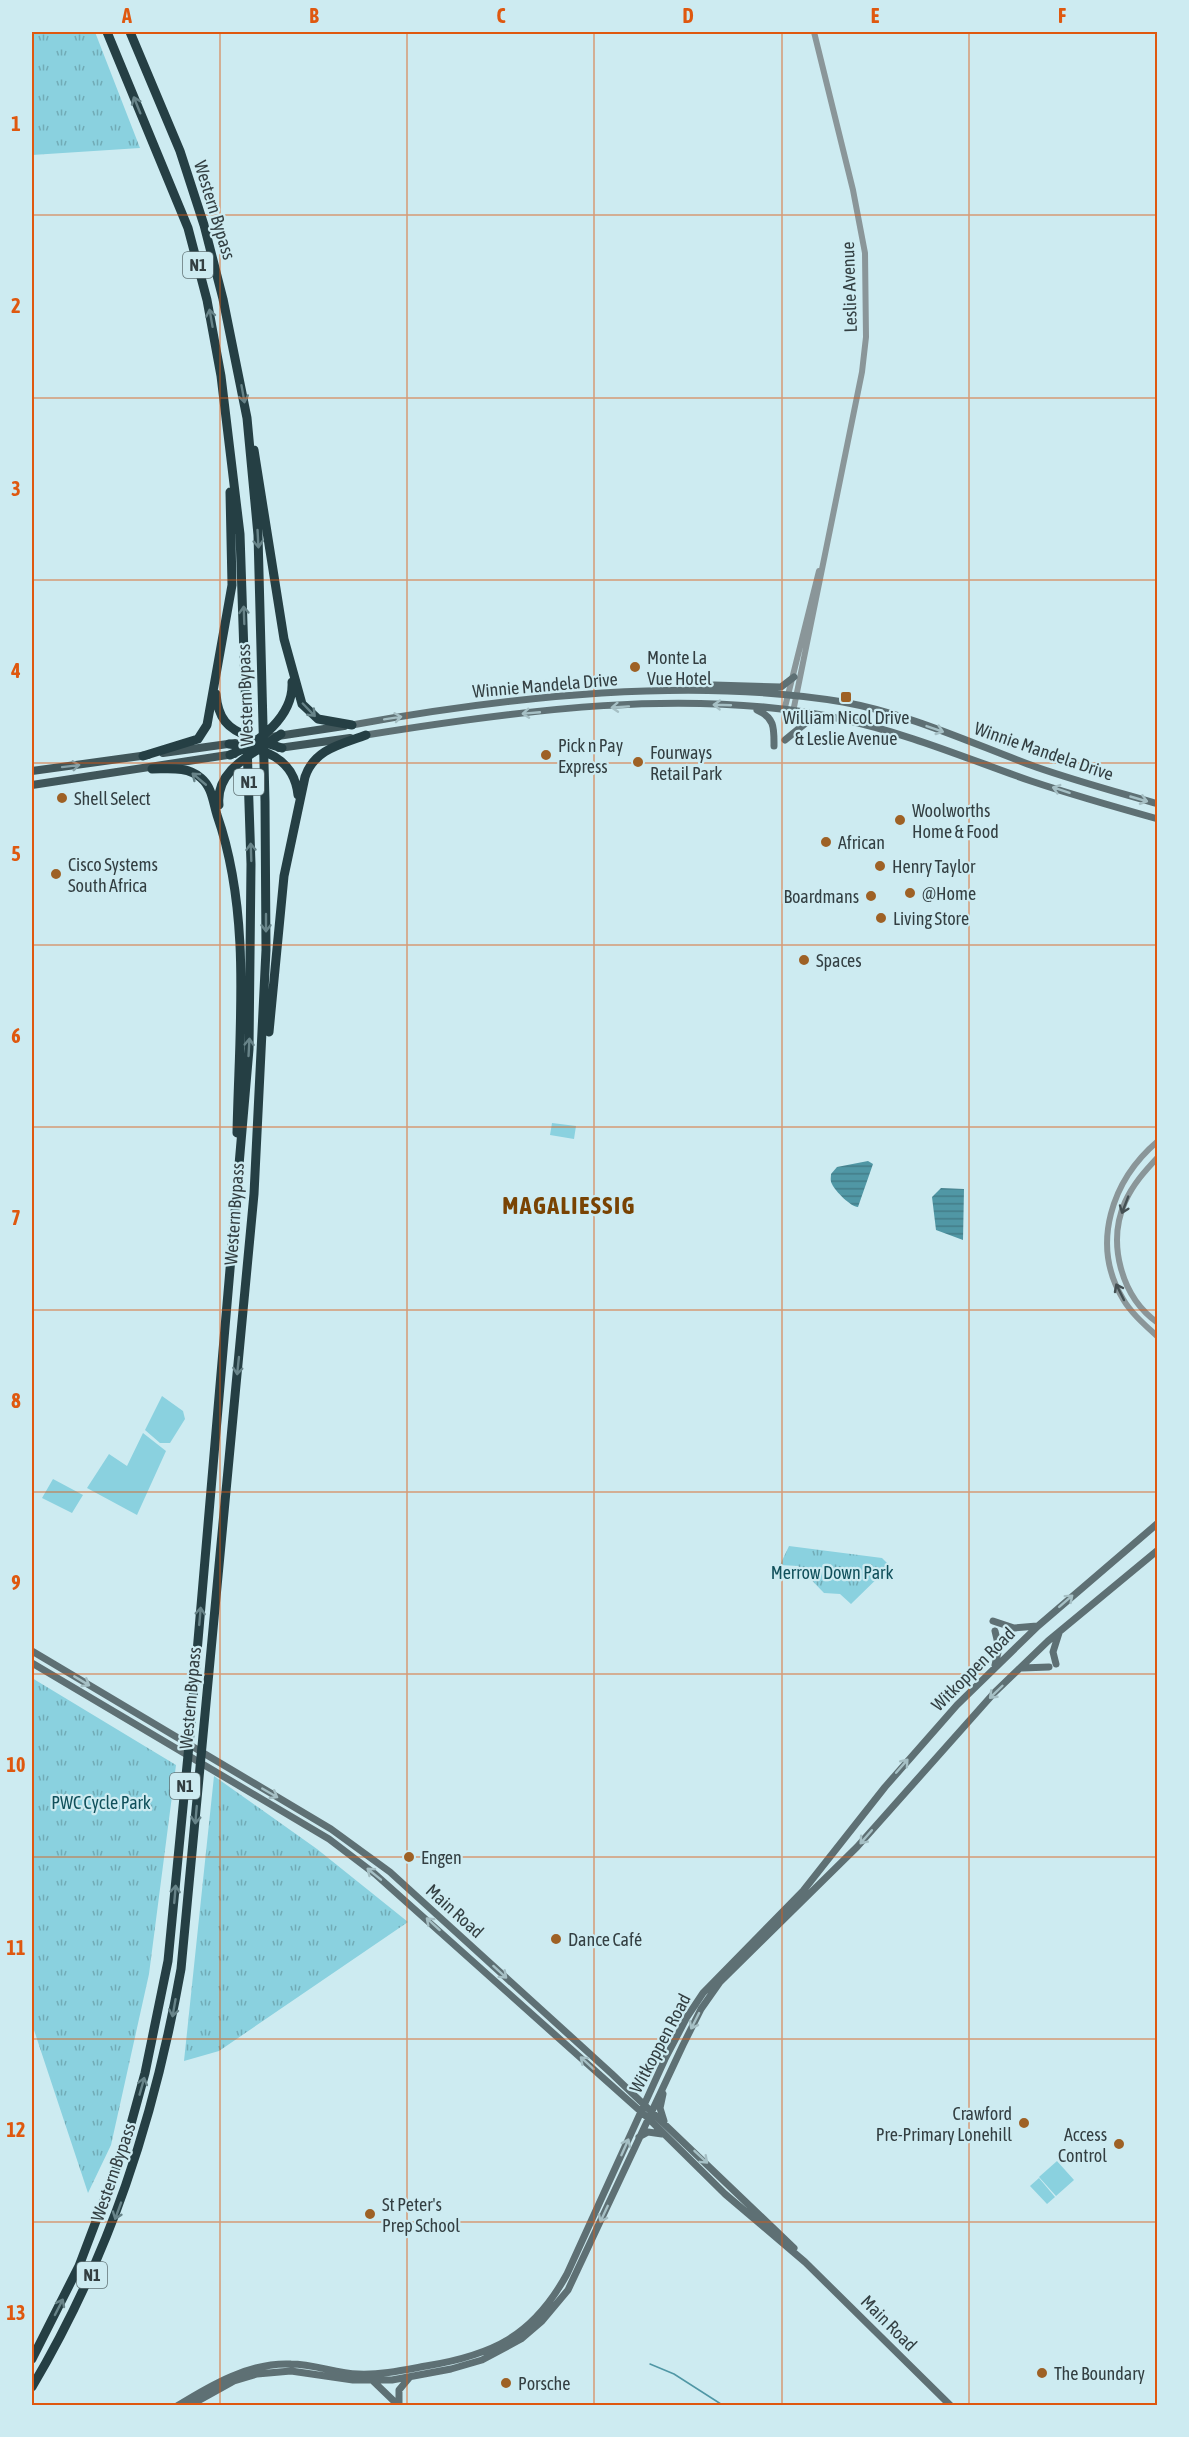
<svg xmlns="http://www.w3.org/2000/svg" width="1189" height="2437" font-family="'Asap Condensed',sans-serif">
	<defs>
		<pattern id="grass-tufts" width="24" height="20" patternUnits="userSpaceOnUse" patternTransform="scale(1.5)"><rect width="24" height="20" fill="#8ad1df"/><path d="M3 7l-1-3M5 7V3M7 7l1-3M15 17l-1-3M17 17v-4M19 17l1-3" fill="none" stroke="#71abb6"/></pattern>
		<pattern id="water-rules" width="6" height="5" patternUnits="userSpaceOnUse" patternTransform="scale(1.5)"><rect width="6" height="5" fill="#5097a5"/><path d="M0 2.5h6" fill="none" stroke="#437d88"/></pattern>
	</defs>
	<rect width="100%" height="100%" fill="#cdebf1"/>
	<path fill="url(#grass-tufts)" d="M32,32h63l45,116 -108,7z
		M789,1546l93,12 8,8 -39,38 -11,-10 -16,-1 -26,-27 -18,-1z
		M32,1678l144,87 -27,209 -38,171 -23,48 -56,-169z
		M214,1776l103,73 91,73 -189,129 -35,10z"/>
	<path fill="#8ad1df" d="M552,1123l24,3 -2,13 -24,-4z
		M162,1396l21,15 2,8 -15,24h-10l-15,-13z
		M143,1433l23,18 -29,64 -50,-27 22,-34 18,12z
		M53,1479l30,16 -11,18 -30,-15z
		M1057,2161l17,19 -18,16 -17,-19z
		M1039,2178l16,19 -8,7 -17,-18z"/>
	<path fill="url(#water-rules)" d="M868,1161l5,3 -15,43c-7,0 -23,-16 -26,-23 -2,-3 -1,-7 -1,-10l6,-7z
		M941,1188l23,1 -1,51 -27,-10 -4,-33z"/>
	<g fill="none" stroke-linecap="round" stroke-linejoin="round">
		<path stroke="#5097a5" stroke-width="1.5" d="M650,2364l24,10 50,32"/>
		<path stroke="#8a9699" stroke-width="6" d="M784,711l35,-140
			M793,712l69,-340 4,-35 -1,-84 -12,-63 -39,-158
			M1158,1141c-46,39 -68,103 -35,158 8,14 22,26 35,38
			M1158,1157c-13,14 -25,27 -33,45 -18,41 -4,95 33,121"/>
		<path stroke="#5e7074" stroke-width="7" d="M703,689l11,-4 67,2 13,-10
			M757,710c18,8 17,18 17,36
			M352,725c154,-28 336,-49 491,-23 67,12 130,42 193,65 40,14 81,25 122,37
			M366,735c149,-24 326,-49 475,-16 66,14 127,40 190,62 42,14 84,26 127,38
			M785,740l22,-18 19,-1
			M993,1621l21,7 23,-2
			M32,1651l299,178 59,43 222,202 182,174
			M32,1663l297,176 46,35 273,244 77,76 80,68 146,144
			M1056,1664l-3,-12 6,-19
			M995,1665l4,-17 -4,-17
			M1022,1668l27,-1
			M663,2094l-3,14 4,13
			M639,2137l9,-5 14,2
			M373,2381l26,25
			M177,2406c34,-21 73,-44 114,-42 22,0 45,9 67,10 23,1 46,-4 68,-8 67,-11 107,-30 141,-92l98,-215 22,-42 16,-24 100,-102 82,-104 72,-82 81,-79 120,-103
			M189,2406l45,-25 23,-7 34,-3 62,9h39l59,-11 31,-9 39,-21 21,-18 26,-31 115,-245 18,-36 19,-27 137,-135 137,-154 54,-52 110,-91
			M399,2406v-16l10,-12"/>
		<path stroke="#40565a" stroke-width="8" d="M258,739l86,-13
			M279,748l71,-10
			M163,753l72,-10
			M32,771l116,-16
			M32,785l202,-31"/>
		<path stroke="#253f44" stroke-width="9" d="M254,450l30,189 18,65 16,15 34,6
			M216,694c2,24 11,35 34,43
			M266,743l16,5
			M229,744c34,4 65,13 69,51
			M230,755c29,-12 64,-39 62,-73
			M143,756l55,-17 9,-14 25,-140 -2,-93
			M152,769c16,0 36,-3 49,9 11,9 12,24 16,37 35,100 22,214 20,318
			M219,805c-4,-37 37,-52 62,-71
			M269,1032l15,-156 21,-99c9,-28 37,-33 61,-42
			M32,2359l47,-93 47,-124 19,-69 23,-112 21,-216 60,-696 2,-185 -11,-330 -19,-158 -14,-76 -19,-72 -81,-196
			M32,2387c78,-132 122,-267 149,-418l73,-775 12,-244 -1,-149 -7,-266 -11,-117 -24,-119 -19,-74 -24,-74 -50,-119"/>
	</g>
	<defs><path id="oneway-shaft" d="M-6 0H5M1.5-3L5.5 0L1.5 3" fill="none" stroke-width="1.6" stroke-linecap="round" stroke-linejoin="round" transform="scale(1.5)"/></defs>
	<g stroke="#688489">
		<use href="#oneway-shaft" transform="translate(137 105) rotate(-112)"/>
		<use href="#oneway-shaft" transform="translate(211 318) rotate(-100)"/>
		<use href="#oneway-shaft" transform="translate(243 394) rotate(80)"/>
		<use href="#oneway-shaft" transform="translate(258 539) rotate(87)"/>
		<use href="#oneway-shaft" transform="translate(244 615) rotate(-92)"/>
		<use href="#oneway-shaft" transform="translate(309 710) rotate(46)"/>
		<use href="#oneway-shaft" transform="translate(199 779) rotate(-140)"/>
		<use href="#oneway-shaft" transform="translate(251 852) rotate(-92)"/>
		<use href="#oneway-shaft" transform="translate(266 923) rotate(90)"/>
		<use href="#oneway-shaft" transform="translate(249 1047) rotate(-87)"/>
		<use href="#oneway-shaft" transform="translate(238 1366) rotate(96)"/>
		<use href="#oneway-shaft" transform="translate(200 1616) rotate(-85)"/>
		<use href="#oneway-shaft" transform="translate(196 1815) rotate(95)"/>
		<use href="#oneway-shaft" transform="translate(175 1894) rotate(-85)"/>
		<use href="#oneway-shaft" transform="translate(174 2008) rotate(100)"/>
		<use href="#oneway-shaft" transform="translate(142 2086) rotate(-74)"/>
		<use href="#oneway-shaft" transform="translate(118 2211) rotate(110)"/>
		<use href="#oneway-shaft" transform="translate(59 2307) rotate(-63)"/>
	</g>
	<g stroke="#a6c0c5">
		<use href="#oneway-shaft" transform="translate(722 705) rotate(-178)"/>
		<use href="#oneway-shaft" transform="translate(620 707) rotate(176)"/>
		<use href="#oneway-shaft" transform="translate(531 713) rotate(175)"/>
		<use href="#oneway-shaft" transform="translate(393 718) rotate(-9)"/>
		<use href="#oneway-shaft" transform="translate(935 729) rotate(19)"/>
		<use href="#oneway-shaft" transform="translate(1061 790) rotate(-162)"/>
		<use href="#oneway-shaft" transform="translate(1139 799) rotate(16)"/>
		<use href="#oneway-shaft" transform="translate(1066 1601) rotate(-41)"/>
		<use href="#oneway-shaft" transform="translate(82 1681) rotate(31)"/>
		<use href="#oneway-shaft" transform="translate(996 1692) rotate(136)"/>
		<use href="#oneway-shaft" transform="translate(902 1766) rotate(-49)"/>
		<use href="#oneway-shaft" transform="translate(270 1793) rotate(30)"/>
		<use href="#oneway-shaft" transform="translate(866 1837) rotate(131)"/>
		<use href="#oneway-shaft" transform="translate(374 1874) rotate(-141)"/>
		<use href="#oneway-shaft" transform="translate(433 1924) rotate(-138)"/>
		<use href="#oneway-shaft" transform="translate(500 1972) rotate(42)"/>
		<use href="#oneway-shaft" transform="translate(695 2021) rotate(117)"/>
		<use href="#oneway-shaft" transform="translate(587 2063) rotate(-138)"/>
		<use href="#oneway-shaft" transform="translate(625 2147) rotate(-66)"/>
		<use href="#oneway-shaft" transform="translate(701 2157) rotate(43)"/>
		<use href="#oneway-shaft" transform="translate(604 2214) rotate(115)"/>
	</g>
	<use stroke="#86a0a6" href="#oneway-shaft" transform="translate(71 766) rotate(-7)"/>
	<g stroke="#445053">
		<use href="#oneway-shaft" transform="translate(1125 1205) rotate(111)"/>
		<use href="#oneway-shaft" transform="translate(1120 1292) rotate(-116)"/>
	</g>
	<path fill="none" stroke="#df580f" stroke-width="1.5" stroke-opacity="0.55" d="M220,32v2374M407,32v2374M594,32v2374M782,32v2374M969,32v2374M32,215h1126M32,398h1126M32,580h1126M32,763h1126M32,945h1126M32,1127h1126M32,1310h1126M32,1492h1126M32,1674h1126M32,1857h1126M32,2039h1126M32,2222h1126"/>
	<g fill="#9e6125" stroke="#cdebf1" stroke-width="2">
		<circle cx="635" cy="667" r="6"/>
		<rect x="840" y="691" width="12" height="12" rx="3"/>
		<circle cx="546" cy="755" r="6"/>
		<circle cx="638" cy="762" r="6"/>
		<circle cx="62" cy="798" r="6"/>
		<circle cx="900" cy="820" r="6"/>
		<circle cx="826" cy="842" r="6"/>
		<circle cx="880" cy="866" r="6"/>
		<circle cx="56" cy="874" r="6"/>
		<circle cx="910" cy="893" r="6"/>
		<circle cx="871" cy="896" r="6"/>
		<circle cx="881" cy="918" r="6"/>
		<circle cx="804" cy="960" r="6"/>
		<circle cx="409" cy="1857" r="6"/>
		<circle cx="556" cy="1939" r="6"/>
		<circle cx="1024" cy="2123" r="6"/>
		<circle cx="1119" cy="2144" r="6"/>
		<circle cx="370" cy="2214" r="6"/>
		<circle cx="1042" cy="2373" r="6"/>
		<circle cx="506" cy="2383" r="6"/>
	</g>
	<g text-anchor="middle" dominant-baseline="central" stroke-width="4.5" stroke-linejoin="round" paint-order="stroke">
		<g fill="#cdebf1" stroke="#617376" stroke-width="1.5">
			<rect x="183" y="252" width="30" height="26" rx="4.5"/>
			<rect x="234" y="769" width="30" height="26" rx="4.5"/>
			<rect x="170" y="1773" width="30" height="26" rx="4.5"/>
			<rect x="77" y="2262" width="30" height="26" rx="4.5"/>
		</g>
		<g font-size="16" font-weight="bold" fill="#333f42">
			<text x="198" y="265">N1</text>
			<text x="249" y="782">N1</text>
			<text x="185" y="1786">N1</text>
			<text x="92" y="2275">N1</text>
		</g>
		<g font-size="18" fill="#333f42" stroke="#cdebf1">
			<text transform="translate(215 210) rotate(73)">Western Bypass</text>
			<text transform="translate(849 287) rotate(-92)">Leslie Avenue</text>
			<text transform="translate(545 685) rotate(-5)">Winnie Mandela Drive</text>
			<text transform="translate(245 695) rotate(-92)">Western Bypass</text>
			<text transform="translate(1044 751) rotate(19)">Winnie Mandela Drive</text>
			<text transform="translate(234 1214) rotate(-86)">Western Bypass</text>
			<text transform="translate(973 1669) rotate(-45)">Witkoppen Road</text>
			<text transform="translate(190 1698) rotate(-85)">Western Bypass</text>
			<text transform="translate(455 1911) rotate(42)">Main Road</text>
			<text transform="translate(660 2043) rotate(-62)">Witkoppen Road</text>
			<text transform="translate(113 2172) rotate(-71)">Western Bypass</text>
			<text transform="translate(889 2323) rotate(45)">Main Road</text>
		</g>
		<g font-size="18" fill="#333f42" stroke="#cdebf1" text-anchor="start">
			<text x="647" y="657">Monte La<tspan x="647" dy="21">Vue Hotel</tspan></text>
			<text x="846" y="717" text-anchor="middle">William Nicol Drive<tspan x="846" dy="21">&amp; Leslie Avenue</tspan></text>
			<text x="558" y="745">Pick n Pay<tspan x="558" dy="21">Express</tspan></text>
			<text x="650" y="752">Fourways<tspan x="650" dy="21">Retail Park</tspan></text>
			<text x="74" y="798">Shell Select</text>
			<text x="912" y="810">Woolworths<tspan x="912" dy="21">Home &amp; Food</tspan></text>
			<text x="838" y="842">African</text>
			<text x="68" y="864">Cisco Systems<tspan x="68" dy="21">South Africa</tspan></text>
			<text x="892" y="866">Henry Taylor</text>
			<text x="922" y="893">@Home</text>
			<text x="859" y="896" text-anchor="end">Boardmans</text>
			<text x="893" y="918">Living Store</text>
			<text x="816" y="960">Spaces</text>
			<text x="421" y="1857">Engen</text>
			<text x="568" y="1939">Dance Café</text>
			<text x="1012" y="2113" text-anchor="end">Crawford<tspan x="1012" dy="21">Pre-Primary Lonehill</tspan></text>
			<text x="1107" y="2134" text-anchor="end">Access<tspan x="1107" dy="21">Control</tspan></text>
			<text x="382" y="2204">St Peter's<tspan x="382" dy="21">Prep School</tspan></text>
			<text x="1054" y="2373">The Boundary</text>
			<text x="518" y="2383">Porsche</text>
		</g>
		<g font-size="18" fill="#11505b" stroke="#cdebf1">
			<text x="832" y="1572">Merrow Down Park</text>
			<text x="101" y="1802">PWC Cycle Park</text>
		</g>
		<g font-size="24" font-weight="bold" letter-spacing="1.5" fill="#794303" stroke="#cdebf1">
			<text x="569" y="1205">MAGALIESSIG</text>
		</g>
	</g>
	<rect width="1189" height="2437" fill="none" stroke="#cdebf1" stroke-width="66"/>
	<rect x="33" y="33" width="1123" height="2371" fill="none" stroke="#df580f" stroke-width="2"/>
	<g font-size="20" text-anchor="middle" font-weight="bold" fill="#df580f">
		<text x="127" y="23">A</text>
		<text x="314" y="23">B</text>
		<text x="501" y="23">C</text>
		<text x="688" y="23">D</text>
		<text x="875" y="23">E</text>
		<text x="1062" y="23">F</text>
		<text x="16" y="131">1</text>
		<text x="16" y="313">2</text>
		<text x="16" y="496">3</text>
		<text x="16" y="678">4</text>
		<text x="16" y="861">5</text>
		<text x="16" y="1043">6</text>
		<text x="16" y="1225">7</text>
		<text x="16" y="1408">8</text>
		<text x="16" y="1590">9</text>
		<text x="16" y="1772">10</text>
		<text x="16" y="1955">11</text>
		<text x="16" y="2137">12</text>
		<text x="16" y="2320">13</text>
	</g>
</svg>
